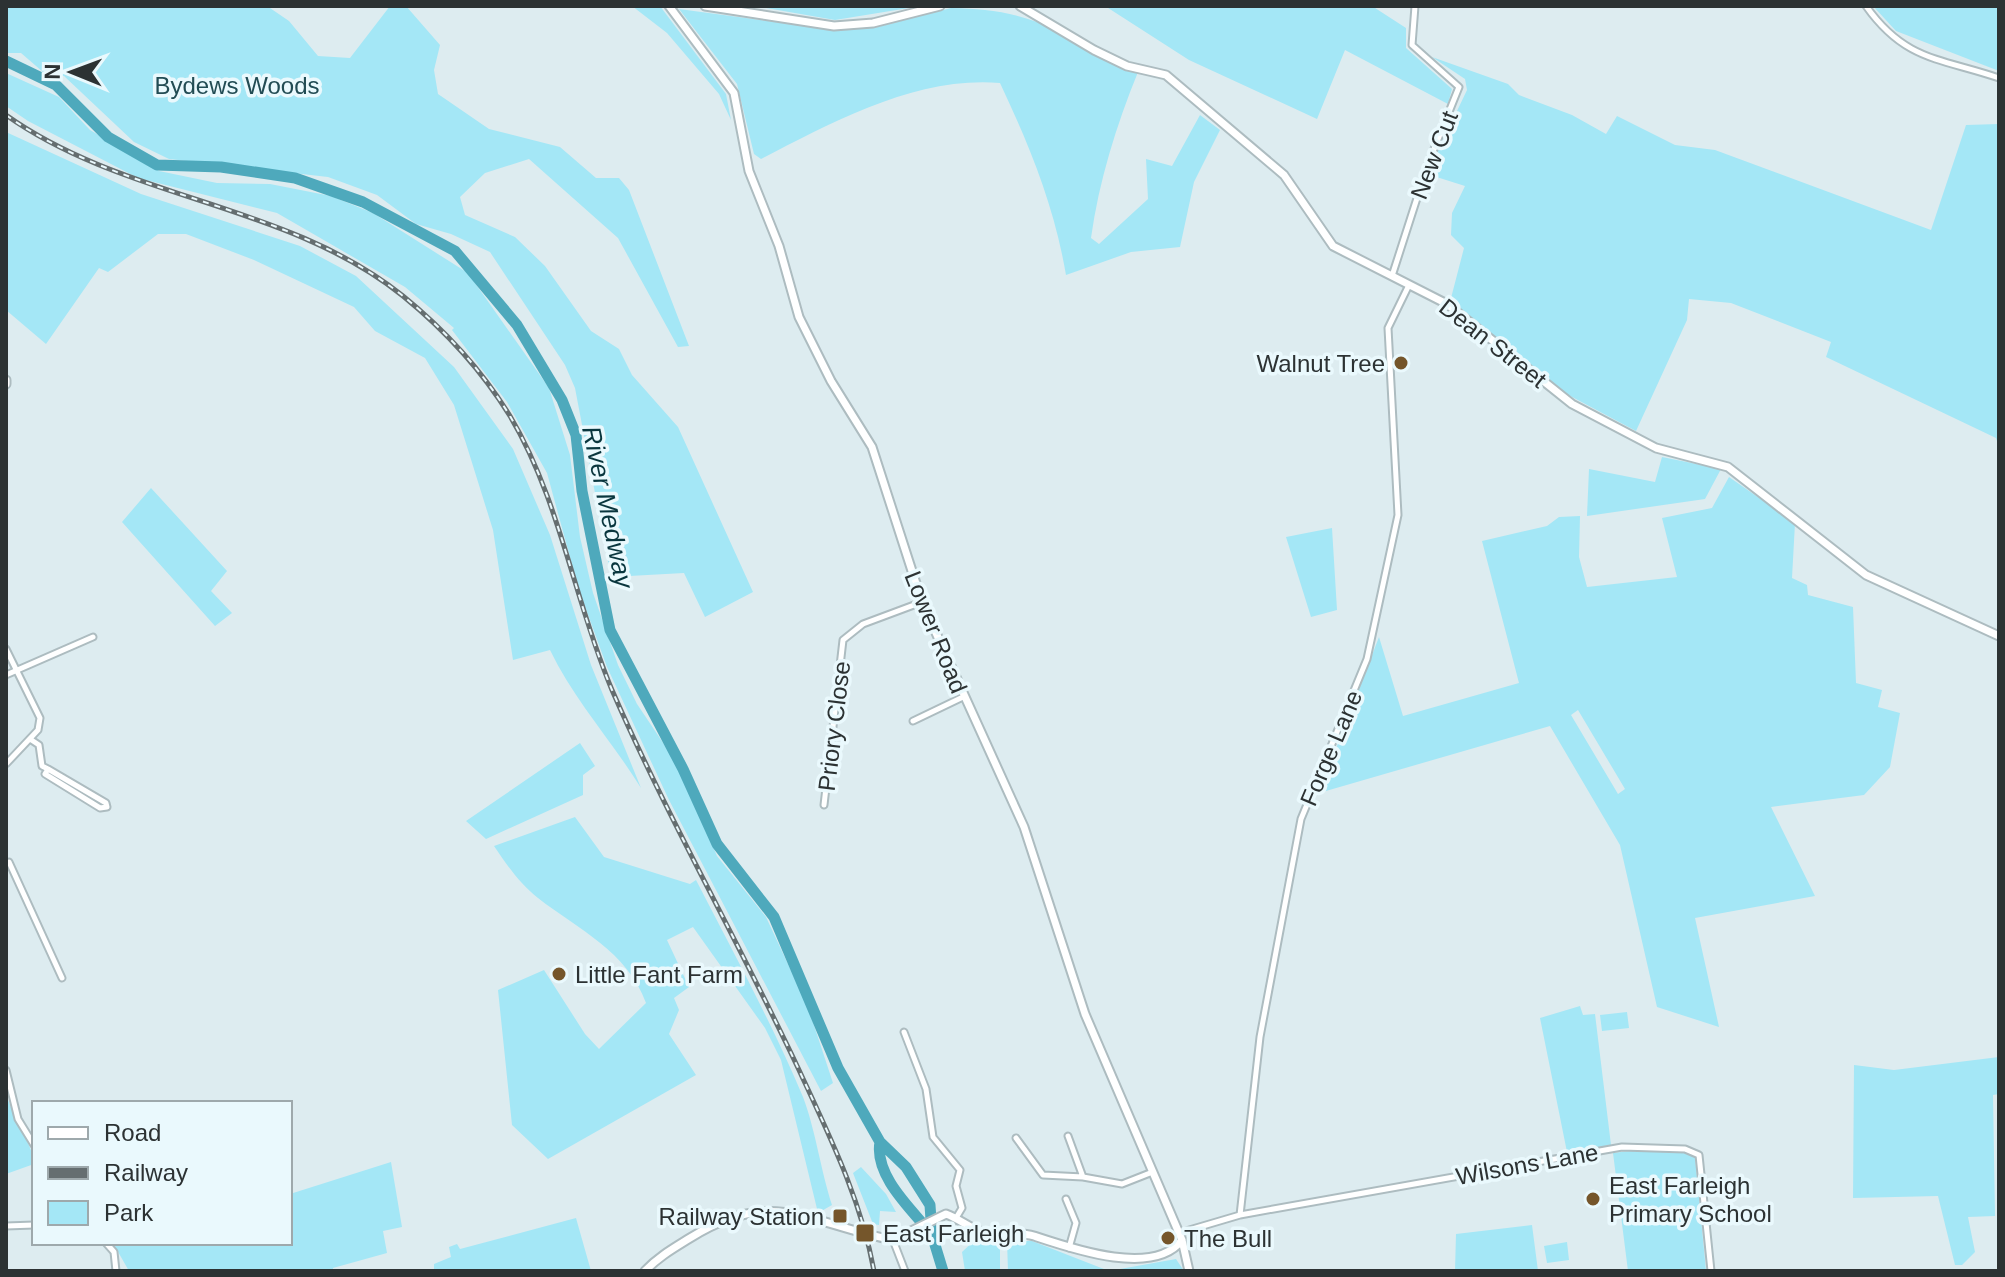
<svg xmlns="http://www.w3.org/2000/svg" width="2005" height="1277" font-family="Helvetica,sans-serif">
	<rect width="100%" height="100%" fill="#ddecf0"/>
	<path fill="#a4e7f6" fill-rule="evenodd" d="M6,6h261l22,15 29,35 32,2 40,-52h16l34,39 -6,25 4,24 51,35 71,18 36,31h23l10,12 60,156 -11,1 -60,-109 -89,-79 -44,14 -25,24 5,18 50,22 30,29 46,65 28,18 13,26 46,52 75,165 -48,25 -21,-44 -73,4 -36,-189 -10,-23 -75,-113 -39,-18 -35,-10 -39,-29 -49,-18 -159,-18 -35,-17 -70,-66 -21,-4 -22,-19h-15z
		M632,6h28l66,88 5,26 -12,-26 -52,-61z
		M755,6h166l-86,14z
		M1105,6h267l34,22v20l46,41 -4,15 -103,-54 -28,69 -128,-59z
		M1873,6h126v65l-103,-40z
		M951,8c30,1 57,3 86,14 35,14 64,41 101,50 -22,54 -39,109 -47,166l8,6 49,-45 -2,-40 26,7 28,-51 20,15 -26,52 -14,65 -49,5 -65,23c-12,-70 -36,-128 -66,-192 -84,-7 -167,39 -239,76l-7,-5 -17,-70 -58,-75 149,20 46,-1z
		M1432,57l76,27 11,11 53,20 34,19 11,-18 58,29 40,5 216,80 35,-105 33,-1v323l-3,-9 -170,-81 5,-15 -100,-39 -42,-4 -2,21 -51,111 -77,-41 -109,-88 14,-54 -13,-13 1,-22 13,-27 -38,-12 40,-84 -2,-11z
		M6,73l53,24 31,33 69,41 58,12 53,1 61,12 42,17 95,60 81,115 21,67 10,82 13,56 25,72 19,39 41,61 39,91 49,61 42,90 25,76 -12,8 -152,-291 -62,-133 -28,-77 -32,-117 -40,-71 -55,-72 2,-2 -49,-41 -128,-74 -139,-35 -110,-57 -22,-15z
		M6,132l135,62 159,52 56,30 98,91 59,82 37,86 41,130 50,123c-29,-47 -67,-88 -91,-138l-37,10 -20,-130 -39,-125 -29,-47 -50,-27 -21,-24 -100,-47 -68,-26h-28l-50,38 -9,-4 -53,76 -40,-34z
		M1662,457l59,12 -16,30 -118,17 2,-47 66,13z
		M1729,477l66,46 -3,55 15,7 1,10 45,12 3,76 26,7 -4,17 22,6 -10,54 -26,28 -93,12 44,89 -120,22 24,109 -62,-20 -37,-162 -70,-119 -231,67 60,-156 24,79 116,-33 -37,-142 65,-15 12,-9 21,-1 -1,41 8,30 90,-10 -15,-59 50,-10zM1578,710l47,79 -7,5 -47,-79z
		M151,488l76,83 -16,20 21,22 -17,13 -93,-104z
		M1332,528l5,82 -26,7 -25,-80z
		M580,743l15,23 -12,9v20l-97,44 -20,-18z
		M575,817l29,40 86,27 6,-4c37,72 76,143 107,217 12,31 18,74 29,108l-14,8 -37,-153 -16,-32 -72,-101 -26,13 22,47 -15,11 5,12 -10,24 27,41 -148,84 -36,-34 -14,-135 46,-20 41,64 14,15 47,-46c-19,-52 -67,-73 -108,-105 -18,-14 -32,-34 -44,-52z
		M1580,1006l3,9 12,-1 16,131 -44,7 -27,-134z
		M1627,1012l2,16 -27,3 -2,-16z
		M1999,1057v37l-6,1 2,121 -27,1 7,35 -13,13h-7l-17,-69 -85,2 1,-133 40,5z
		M6,1094c6,21 28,53 28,70l-28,10z
		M1638,1150l46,2 11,5 11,114h-78l-15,-118z
		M391,1162l11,65 -19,4 4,22 -54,15v3h-204l-16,-28h177v-49z
		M861,1167l25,27 10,18 -16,-1 -1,14 -6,-1 -20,-51z
		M576,1218l15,53h-157v-7l17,-7 -2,-10 8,-3 3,5z
		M1532,1225l6,46h-83l1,-37z
		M978,1237h22v34h-35l-3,-19z
		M1007,1241h25l77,30 67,-12 8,12h-176z
		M1567,1242l2,18 -22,3 -3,-17z"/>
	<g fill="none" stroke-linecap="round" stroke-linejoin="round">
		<path stroke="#4ea9bc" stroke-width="11" d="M6,61l50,24 52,52 49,28 64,2 74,11 68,24 92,49 62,74 45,75 14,35 6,56 28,139 73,139 34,75 57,73 64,151 42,74 26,25 24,38 2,30 11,36
			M880,1142c-6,33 30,66 50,90"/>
		<defs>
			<path id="street" d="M1866,6c39,55 74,52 133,72
				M1392,276l36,-112 31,-77 -47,-42 3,-39
				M6,649l34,69 -2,12 -32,34
				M6,675l87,-38
				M913,721l50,-24
				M30,739l9,6 3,21 6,3 -3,5 55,34 7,-1 -1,-4 -58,-34
				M824,805l19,-165 20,-16 59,-22
				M9,862l53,116
				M904,1032l22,57 7,48 27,33 -4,16 6,22 -6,10
				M6,1070l12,49 16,26
				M1068,1136l15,41 39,7 28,-11
				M1016,1138l27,37 40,2
				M1066,1199l10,24 -7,25
				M1240,1215l20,-178 41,-218 66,-160 31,-144 -10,-187 21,-43
				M6,1226l28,-1
				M1179,1233l61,-18 382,-68 63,2 14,6 12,116
				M893,1240l12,31
				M106,1243l8,9 2,19"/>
			<path id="secondary" d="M669,6l65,87 15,78 30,75 20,71 32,64 41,66 50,155 102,225 61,187 97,226 7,31
				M705,6l129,20 39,-3 67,-17
				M1020,6l74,44 33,16 39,9 118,100 49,71 114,58 125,100 84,44 72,19 138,108 133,61
				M6,380v4
				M645,1271c13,-14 29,-23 45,-33 82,-52 120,-14 203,2l53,-26c14,5 24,15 39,19 15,3 33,-2 49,3 39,13 120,41 148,4"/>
		</defs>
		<use href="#street" stroke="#adbcc0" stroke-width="9"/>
		<use href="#secondary" stroke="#adbcc0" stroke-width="11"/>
		<use href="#street" stroke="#fff" stroke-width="5"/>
		<use href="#secondary" stroke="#fff" stroke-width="7"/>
		<defs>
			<path id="rail" d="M6,115c121,86 280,87 397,181 43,35 78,73 107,120 50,84 64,184 102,274 56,129 127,252 187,380 30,65 62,129 75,201"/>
		</defs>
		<use href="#rail" stroke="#656e70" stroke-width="5"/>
		<use href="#rail" stroke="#eaf9fd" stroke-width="2" stroke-dasharray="6" stroke-linecap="butt"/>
	</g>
	<g fill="#75562b" stroke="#eaf9fd" stroke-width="3">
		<circle cx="1401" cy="363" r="8"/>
		<circle cx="559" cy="974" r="8"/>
		<circle cx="1593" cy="1199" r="8"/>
		<rect x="832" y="1208" width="16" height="16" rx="4"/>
		<rect x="855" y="1223" width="20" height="20" rx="4"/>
		<circle cx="1168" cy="1238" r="8"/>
	</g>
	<g text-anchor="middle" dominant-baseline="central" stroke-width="7" stroke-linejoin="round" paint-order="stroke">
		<g font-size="24" fill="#224c54" stroke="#eaf9fd">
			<text x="237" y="85">Bydews Woods</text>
		</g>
		<g font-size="24" fill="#2c3233" stroke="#eaf9fd">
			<text transform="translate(1434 155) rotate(-69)">New Cut</text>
			<text transform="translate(1493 343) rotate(38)">Dean Street</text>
			<text transform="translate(936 632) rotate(68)">Lower Road</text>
			<text transform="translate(834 726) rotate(-83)">Priory Close</text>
			<text transform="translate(1331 748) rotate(-67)">Forge Lane</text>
			<text transform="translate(1527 1164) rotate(-10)">Wilsons Lane</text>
		</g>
		<g font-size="24" fill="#2c3233" stroke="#eaf9fd" text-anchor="start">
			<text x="1385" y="363" text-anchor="end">Walnut Tree</text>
			<text x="575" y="974">Little Fant Farm</text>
			<text x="1609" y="1185">East Farleigh<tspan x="1609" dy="28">Primary School</tspan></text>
			<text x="824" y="1216" text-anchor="end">Railway Station</text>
			<text x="883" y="1233">East Farleigh</text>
			<text x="1184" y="1238">The Bull</text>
		</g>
		<g font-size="26" font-style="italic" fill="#09363e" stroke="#eaf9fd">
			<text transform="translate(608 507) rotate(78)">River Medway</text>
		</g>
	</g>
	<rect width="2005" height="1277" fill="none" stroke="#2c3233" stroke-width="16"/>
	<rect x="32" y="1101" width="260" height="144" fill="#eaf9fd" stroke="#9ea9ac" stroke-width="2"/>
	<rect x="48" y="1127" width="40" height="12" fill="#ffffff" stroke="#9ea9ac" stroke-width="2"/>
	<text x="104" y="1141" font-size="24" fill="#2c3233">Road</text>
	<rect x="48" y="1167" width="40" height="12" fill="#656e70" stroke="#9ea9ac" stroke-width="2"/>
	<text x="104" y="1181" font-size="24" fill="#2c3233">Railway</text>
	<rect x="48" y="1201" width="40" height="24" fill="#a4e7f6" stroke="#9ea9ac" stroke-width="2"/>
	<text x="104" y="1221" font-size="24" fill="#2c3233">Park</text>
	<g transform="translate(72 72) rotate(271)" stroke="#eaf9fd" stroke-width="6" paint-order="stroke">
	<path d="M0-6L14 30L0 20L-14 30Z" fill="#2c3233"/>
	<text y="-12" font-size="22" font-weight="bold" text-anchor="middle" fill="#2c3233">N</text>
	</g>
</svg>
